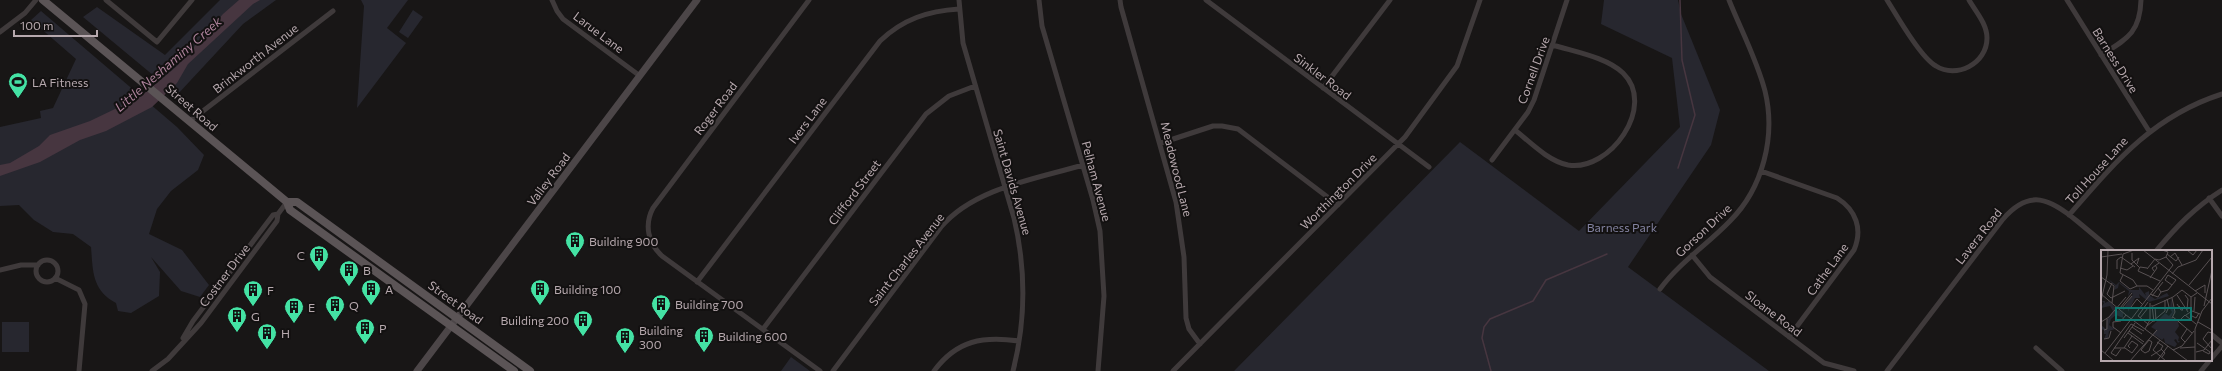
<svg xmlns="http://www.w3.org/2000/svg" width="2222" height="371" font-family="Commissioner,sans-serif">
	<rect width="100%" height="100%" fill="#181616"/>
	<path fill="#27272f" d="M220,0h56l-33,24 -66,71 -94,-78 14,-10 68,48z
		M361,0h47l-21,28 19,15 -49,65 7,-102z
		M1604,0h74l3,14 39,96 -9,35 -83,122 141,104h-535l226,-229 119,89 101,-104 -8,-69 -71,-34z
		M413,10l10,7 -15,21 -9,-6z
		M41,11l136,116 27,28 -6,15 -27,21 -14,18 -8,25 33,16 27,35 -9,12 -19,-6 -30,-34 9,15 -1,24 -28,17 -13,-2 -2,-8c-24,-13 -23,-31 -25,-56l-18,-13 -20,-2 -19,-12 -15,-15 -19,1v-79l41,-9 -1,-7 13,-3 23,-49 -45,-39z
		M2,322h27v30h-27z
		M791,357l19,14h-29z"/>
	<path fill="#473640" d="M239,0h21l-7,4 -65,60 -11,19 -25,24 -46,24 -26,9 -40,22 -40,14v-11l10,-2 29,-17 11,-11 40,-14 50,-24 37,-31 46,-52z"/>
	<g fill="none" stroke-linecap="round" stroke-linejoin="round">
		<path stroke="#473640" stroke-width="1.5" d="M1678,168l17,-53 -13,-55 -2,-60
			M1491,371l-9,-33 2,-11 6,-8 43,-18 13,-21 61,-26"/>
		<path stroke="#3f3a3b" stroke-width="5" d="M106,0l51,42 35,-42
			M552,0l5,11 6,8 77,57
			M809,0l-156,208c-9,17 -5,35 9,48l158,115
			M959,0l4,43 51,175c12,51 12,102 -1,153
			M1039,0l3,26 51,174 7,31 4,65 -6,75
			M1120,0l1,7 55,195 8,55 2,61 3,11 11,15
			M1206,0l223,167
			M1887,0c10,16 34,58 49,66 20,13 51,-2 51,-28 0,-14 -11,-26 -18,-38
			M2067,0l82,131
			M0,32l25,-19 11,-13
			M2101,55c26,-16 39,-22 40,-55
			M1323,88l67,-88
			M190,121l143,-110
			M1515,130c15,12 33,31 53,35 42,7 89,-59 55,-92 -17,-16 -48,-21 -70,-28
			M1161,143l52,-17h9l16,3 100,76
			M1492,160l36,-48 6,-12 33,-100
			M1761,171l76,27c19,12 26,31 17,52l-65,87
			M2209,198l13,18
			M2069,215c46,-53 84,-99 153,-121
			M2156,251c20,-24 39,-44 66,-61
			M1692,255l18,22 114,86 30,8
			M36 271a11 11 0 1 1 22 0a11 11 0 1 1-22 0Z
			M0,270l21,-5h17
			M55,278l24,12 6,14 -6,67
			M697,282l183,-241c23,-22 48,-30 79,-32
			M1660,289c20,-27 47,-44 70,-68 33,-33 46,-85 35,-130 -8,-31 -24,-61 -36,-91
			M763,329l163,-215 23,-18 26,-10
			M2211,334l11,9
			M183,338l10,-17 80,-106 5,-1 9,-12
			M2036,348l26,23
			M2211,359l11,-13
			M152,371l16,-12 33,-36 76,-102 1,-7
			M833,371l108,-144c33,-39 95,-48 142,-62
			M934,371c23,-31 49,-35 85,-30
			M1173,371l232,-234 52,-71 23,-66
			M1887,371l116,-152c27,-31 47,-20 74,2 12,10 24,20 36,30
			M2201,371l9,-11"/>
		<path stroke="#4c4648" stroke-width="7" d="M417,371l280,-371"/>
		<path stroke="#5b5456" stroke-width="8" d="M43,0l244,202 3,8 224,161
			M287,202h10l233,169"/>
	</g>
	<defs>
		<symbol id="stadium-pin" viewBox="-11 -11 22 30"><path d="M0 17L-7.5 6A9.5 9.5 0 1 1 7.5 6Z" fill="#44e2a4" stroke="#131111"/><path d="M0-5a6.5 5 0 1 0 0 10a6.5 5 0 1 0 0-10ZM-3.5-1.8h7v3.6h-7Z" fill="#111"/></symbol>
		<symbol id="building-pin" viewBox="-11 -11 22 30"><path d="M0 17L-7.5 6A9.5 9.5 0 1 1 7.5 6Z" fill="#44e2a4" stroke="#131111"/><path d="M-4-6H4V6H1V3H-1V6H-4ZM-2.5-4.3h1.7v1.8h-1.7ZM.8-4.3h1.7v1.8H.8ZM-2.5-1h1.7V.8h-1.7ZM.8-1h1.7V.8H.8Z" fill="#111"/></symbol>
	</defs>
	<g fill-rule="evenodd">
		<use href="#stadium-pin" x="7" y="71" width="22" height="30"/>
		<use href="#building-pin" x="564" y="230" width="22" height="30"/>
		<use href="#building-pin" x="308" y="244" width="22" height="30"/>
		<use href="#building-pin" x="338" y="259" width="22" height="30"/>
		<use href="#building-pin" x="360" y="278" width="22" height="30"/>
		<use href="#building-pin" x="529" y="278" width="22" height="30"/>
		<use href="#building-pin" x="242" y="279" width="22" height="30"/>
		<use href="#building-pin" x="650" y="293" width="22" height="30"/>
		<use href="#building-pin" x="324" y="294" width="22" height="30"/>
		<use href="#building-pin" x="283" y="296" width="22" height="30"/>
		<use href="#building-pin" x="226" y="305" width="22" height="30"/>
		<use href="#building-pin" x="572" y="309" width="22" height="30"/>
		<use href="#building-pin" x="354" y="317" width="22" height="30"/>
		<use href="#building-pin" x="256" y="322" width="22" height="30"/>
		<use href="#building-pin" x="693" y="325" width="22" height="30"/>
		<use href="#building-pin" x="614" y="326" width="22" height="30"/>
	</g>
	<g text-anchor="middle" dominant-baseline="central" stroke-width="4" stroke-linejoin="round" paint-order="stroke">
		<g font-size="12" fill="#b7a9ae" stroke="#131111">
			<text transform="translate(599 32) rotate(37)">Larue Lane</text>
			<text transform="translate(255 58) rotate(-38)">Brinkworth Avenue</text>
			<text transform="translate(2116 60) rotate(58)">Barness Drive</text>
			<text transform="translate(1533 70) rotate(-70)">Cornell Drive</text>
			<text transform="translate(1323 76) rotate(37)">Sinkler Road</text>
			<text transform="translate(192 107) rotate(41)">Street Road</text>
			<text transform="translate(715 108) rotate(-53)">Roger Road</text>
			<text transform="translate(807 120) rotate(-53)">Ivers Lane</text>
			<text transform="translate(1177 169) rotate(76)">Meadowood Lane</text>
			<text transform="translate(2096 170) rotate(-48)">Toll House Lane</text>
			<text transform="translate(548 179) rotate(-53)">Valley Road</text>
			<text transform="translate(1097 181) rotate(75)">Pelham Avenue</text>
			<text transform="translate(1013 182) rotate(74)">Saint Davids Avenue</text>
			<text transform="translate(1338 191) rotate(-45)">Worthington Drive</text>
			<text transform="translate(854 192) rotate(-53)">Clifford Street</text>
			<text transform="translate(1703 230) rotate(-43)">Gorson Drive</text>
			<text transform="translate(1978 236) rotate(-52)">Lavera Road</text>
			<text transform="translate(906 259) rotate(-52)">Saint Charles Avenue</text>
			<text transform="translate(1827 269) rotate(-54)">Cathe Lane</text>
			<text transform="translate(224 275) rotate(-53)">Costner Drive</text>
			<text transform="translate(456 302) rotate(36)">Street Road</text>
			<text transform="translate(1774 313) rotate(37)">Sloane Road</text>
		</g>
		<g font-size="12" fill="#b7a9ae" stroke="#131111" text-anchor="start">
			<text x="32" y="82">LA Fitness</text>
			<text x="589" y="241">Building 900</text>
			<text x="305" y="255" text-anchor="end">C</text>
			<text x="363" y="270">B</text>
			<text x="385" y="289">A</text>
			<text x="554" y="289">Building 100</text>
			<text x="267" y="290">F</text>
			<text x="675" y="304">Building 700</text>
			<text x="349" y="305">Q</text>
			<text x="308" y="307">E</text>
			<text x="251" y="316">G</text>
			<text x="569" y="320" text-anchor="end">Building 200</text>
			<text x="379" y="328">P</text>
			<text x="639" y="330">Building<tspan x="639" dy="14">300</tspan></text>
			<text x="281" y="333">H</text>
			<text x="718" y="336">Building 600</text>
		</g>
		<g font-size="12" fill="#8282a0" stroke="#131111">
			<text x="1622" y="227">Barness Park</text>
		</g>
		<g font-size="13" font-style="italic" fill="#af849d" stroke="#131111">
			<text transform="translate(168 64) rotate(-41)">Little Neshaminy Creek</text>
		</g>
	</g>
	<g transform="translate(2101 250)">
		<rect width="111" height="111" fill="#181616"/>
		<path d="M6,28l9,7 3,-3 11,8h9v-3l7,9 -1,-3 4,-2v4l6,4 12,-6 2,3 -20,6 -10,-8 1,4h-5l-7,14v-5l-6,4 11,-17 -2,-2 -3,4 1,-5 -10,-8 -1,5 -4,2 1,-4zM70,48l3,14 -3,5 7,5 1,4 -4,6 4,5 -1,4h2l-2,2 -2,-4 -2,1 3,4 -2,3 -10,-4 -1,-5 -2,2 -9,-6 3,-4 -5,-3 14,-14 4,3 3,-4 -2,-3zM1,51h3v2l4,-2 6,6v5l4,-2 4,3v5l-7,-3 -5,4 -2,6 6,4 -6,2 -1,7 -4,1 2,-5h-2v-4l-3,-1v-4l5,4 1,-10 6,-8 -3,-5 -9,2 3,-5z" fill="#27272f"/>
		<path fill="none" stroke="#585153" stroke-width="1" d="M33,0l-11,4 -3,19 13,7 4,6h10l6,4M42,0l69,54M86,0l6,5 4,-5M31,3v7l8,8M66,4l9,7 3,-4M0,7l21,-3M69,7l5,-4 7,12M30,14l8,-6 -2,6M19,18l7,2 6,-4M46,18l-7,-1 -2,4 22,10M16,19v-9l4,-3 14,10M46,19l8,-10 4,1 7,-3 2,-5 -6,-2M53,21l-2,-3 7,-5M71,24l6,-7 18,-7 7,-10M22,25l-3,6 10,8 7,-3M0,27l13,9 -2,17M49,28l7,-10 -2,-3M11,33l-5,11 4,4 14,-7M71,35l-7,-5 3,-5 8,5M88,35l23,-28M94,41l10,-6v8M60,42l7,-2 8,-10M0,44l25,21M49,44l8,3 3,-5 -3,-4M76,45l11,17M84,45l3,4 -1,11M51,46l11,-14M71,48l3,14 -3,6M0,51l6,-26 1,-25M47,52l-10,14 10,8M76,54l4,6h2l-4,-4M51,55l2,17M52,56l20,-9 9,-7 9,7 6,-4M103,56l8,-36M30,57l6,-8 5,5M54,57l1,13M19,58l12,-15M20,59l11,-13M90,61v-14M93,61l1,-14M65,63l3,-6 -2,-8M25,65l62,46M85,65l6,-4 8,3M89,65l6,3 3,-5M72,67l19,16M39,68l8,-10M0,72l8,-5 17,-20M12,72l8,-1 5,-6M12,72v5l8,6M77,72l7,-7 11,9M97,72l14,8M46,76l18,-15v-11M31,77l10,7M44,79l5,-9v-17M3,80l3,-1v-10M28,81l15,11M27,83l15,11M111,83l-4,-1 -5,7 9,10M23,88l11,-15M3,89l5,-1 2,-7M48,90l3,2 -3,9 -4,2 -4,-3zM59,90l-7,10 13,11M56,92l6,4 -2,3 4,4 -3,4M84,92l-4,-4 6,-9M96,93l13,9 -1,2 -6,-3M13,98h11l7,5M23,98l8,-12M29,98l-2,-2 4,-5 6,4 -6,8M79,98l15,-1M20,99l-5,7 -5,-3 20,-29 13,7M0,100l13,11M72,100l9,-4 12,-15M95,102l8,-2 8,-10M4,103l68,-88 -7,-8M50,106l11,-7M29,111l27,-31M56,111l11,-15M94,111v-32l7,-18 10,-13"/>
		<path fill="#0f766e" fill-opacity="0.15" stroke="#0f766e" stroke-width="2" d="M15,58h75v12h-75z"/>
		<rect width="111" height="111" fill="none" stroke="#b7a9ae" stroke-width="2"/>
	</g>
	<path d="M14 30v6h83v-6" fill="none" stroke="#b7a9ae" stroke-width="2"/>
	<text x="20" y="30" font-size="12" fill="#b7a9ae" stroke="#131111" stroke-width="3" paint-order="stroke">100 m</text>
</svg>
